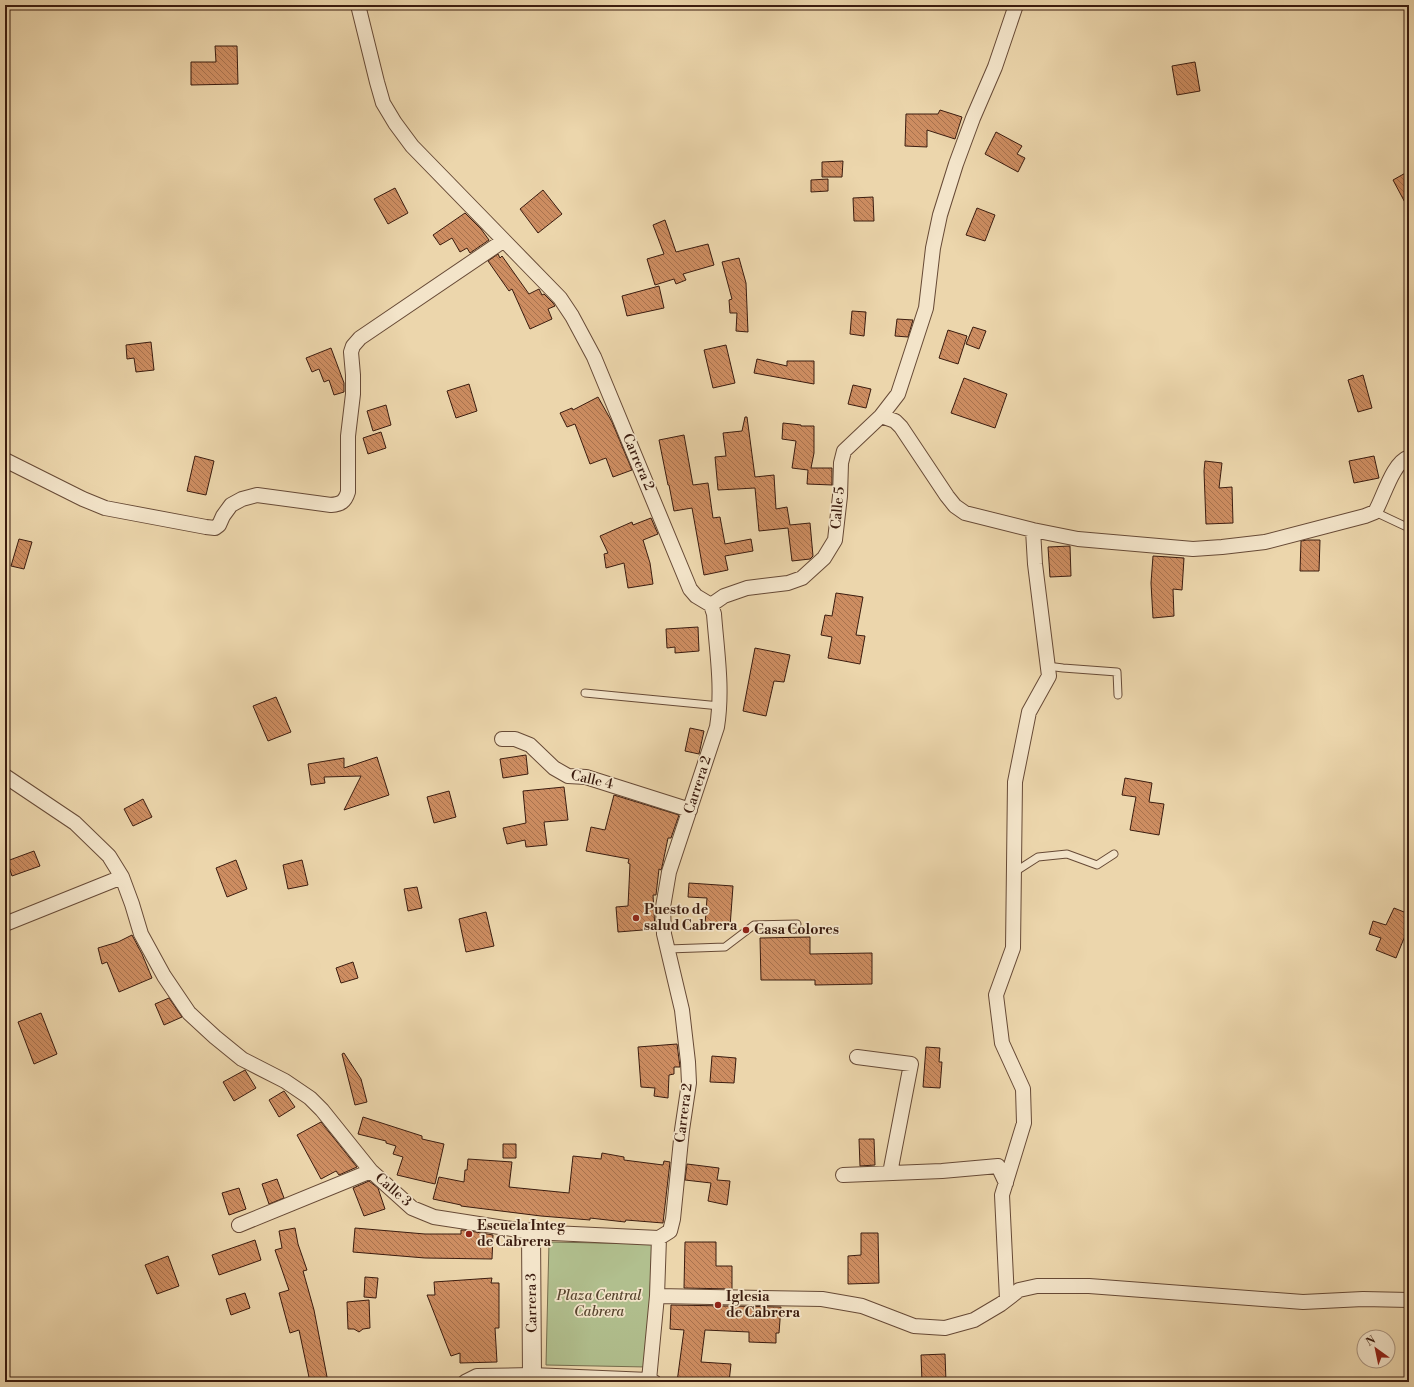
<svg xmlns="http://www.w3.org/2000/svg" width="1414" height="1387" font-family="'Libre Bodoni',serif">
	<defs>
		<pattern id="building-back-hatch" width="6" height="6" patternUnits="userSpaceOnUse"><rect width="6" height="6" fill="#cd8d61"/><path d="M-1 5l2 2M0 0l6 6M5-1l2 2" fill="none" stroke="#a8724e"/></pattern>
	</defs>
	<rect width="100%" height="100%" fill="#ecd6ac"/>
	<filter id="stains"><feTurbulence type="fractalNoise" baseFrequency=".005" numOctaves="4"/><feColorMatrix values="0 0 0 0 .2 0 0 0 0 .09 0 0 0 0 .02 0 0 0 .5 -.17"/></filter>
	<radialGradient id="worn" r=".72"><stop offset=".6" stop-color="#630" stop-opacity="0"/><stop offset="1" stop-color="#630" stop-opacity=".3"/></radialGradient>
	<path fill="#b1bf8e" stroke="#766e4e" d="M549,1242l103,2 -5,123 -101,-2z"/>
	<path fill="url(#building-back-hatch)" stroke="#3b1c0f" d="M215,46h22l1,38 -47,1v-23h25z
		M1195,62l5,29 -23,4 -5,-29z
		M940,110l22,7 -7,22 -28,-9v17l-22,-1 1,-32h32z
		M996,132l26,14 -5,8 8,4 -7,14 -33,-18z
		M843,161l-1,16h-20v-15z
		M1409,171v39l-16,-30z
		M828,179v12l-17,1v-12z
		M395,188l13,25 -20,11 -14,-25z
		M543,190l19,24 -24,19 -18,-24z
		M873,197l1,24h-20l-1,-23z
		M977,208l18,7 -10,26 -19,-6z
		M465,213l16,16 8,11 -19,13 -3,-5 -7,4 -8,-14 -12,7 -7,-10z
		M665,220l11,32 32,-8 6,21 -31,9 3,6 -10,4 -2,-5 -19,6 -8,-26 17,-5 -11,-29z
		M498,254l2,4 2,-2 27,38 10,-5 3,6 2,-1 9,9 2,3 -7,3 4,10 -22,10 -18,-40 -3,2 -21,-30z
		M739,258l7,25 2,49 -12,-1 1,-18h-7l-1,-13 3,-1 -10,-37z
		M659,286l5,22 -37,8 -5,-20z
		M852,311l14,1 -2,24 -14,-2z
		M897,319l16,1 -5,17 -13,-1z
		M973,327l13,4 -7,18 -13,-5z
		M948,330l19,6 -9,28 -19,-6z
		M151,342l3,28 -18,2 -2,-14 -7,1 -1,-14z
		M726,345l9,38 -22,5 -9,-38z
		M331,348l13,35v9l-10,3 -5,-15 -5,2 -5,-13 -7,3 -6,-14z
		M757,359l30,7v-5h27v23l-60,-11z
		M1363,375l9,33 -14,4 -10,-32z
		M964,378l43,16 -12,34 -44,-15z
		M469,384l8,27 -21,7 -9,-27z
		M853,385l18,4 -5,19 -18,-4z
		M598,397l14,25 20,48 -19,7 -7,-19 -16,6 -15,-40 -8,3 -7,-14 12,-5 1,2z
		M386,405l5,20 -18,6 -6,-20z
		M745,417h2l8,60 19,-2 2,34 11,-2 3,18 20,-2 3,33 -3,3 -18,2 -4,-33 -29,3 -4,-43 -37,2 -3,-33 11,-1 -3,-23 19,-2z
		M783,423l18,2v1h13v27l-3,15h21v17l-25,-1 1,-14 -16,-2 4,-27 -14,-2z
		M381,432l5,16 -18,6 -5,-16z
		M684,435l9,50 15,-2 5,35 7,-1 5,27 26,-5 2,12 -28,5 3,14 -24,5 -12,-67 -18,3 -5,-26h-1l-9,-45z
		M195,456l19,5 -8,34 -19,-4z
		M1374,456l5,22 -25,5 -5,-22z
		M1205,461l17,2 -3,25 13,-1 1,36 -27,1 -2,-53z
		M651,518l7,16 -15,6 7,23 3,21 -25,4 -4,-25 -18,5 -2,-14 4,-1 -8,-17 32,-14 1,3z
		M19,539l13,3 -8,27 -13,-3z
		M1307,540h13l-1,31h-19l1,-30z
		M1070,546l1,30 -21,1 -2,-30z
		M1153,556l31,2 -2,32 -9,-1 1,27 -21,2 -2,-35z
		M836,593l27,4 -7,38 9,1 -5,28 -32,-6 4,-21 -11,-2 4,-20 7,1z
		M698,627l1,24 -24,2v-6l-8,1 -1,-19z
		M755,648l35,7 -6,27 -10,-1 -8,35 -23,-5z
		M276,697l15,35 -23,9 -15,-35z
		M690,728l14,3 -5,23 -14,-3z
		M526,755l2,19 -25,4 -3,-19z
		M377,757l12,38 -45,15 17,-34 -37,1 1,6 -14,2 -3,-21 36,-6v10z
		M1125,778l27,5 -3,19 15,2 -5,31 -29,-5 6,-33 -14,-2z
		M564,787l4,33 -24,2 3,23 -21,2 -1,-7 -18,4 -4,-16 23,-5 -3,-32z
		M449,791l7,26 -22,6 -7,-26z
		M614,795l65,20 -8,23h-3l-6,29 -1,3 -2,-1 -3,26h-3l2,34 -37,3 -2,-25 12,-1 2,-42 -2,-1 1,-4 -43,-8 5,-24 14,3z
		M143,799l9,18 -19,9 -9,-17z
		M34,851l6,15 -28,10 -5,-15z
		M236,860l11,29 -20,8 -11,-29z
		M302,860l6,25 -20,4 -5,-24z
		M689,883l44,3 -3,41 -25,-2 2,-27 -19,-1z
		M417,887l5,21 -14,3 -4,-22z
		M1394,908l15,6v12l-13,32 -20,-8 5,-12 -12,-4 4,-13 13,4z
		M486,912l8,34 -28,6 -7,-33z
		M132,935l10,19 10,24 -33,14 -12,-30 -5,2 -4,-16 20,-6z
		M810,937v17l62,-1v31l-57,1v-5h-54l-1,-42z
		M353,962l5,16 -17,5 -5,-15z
		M169,998l13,19 -18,8 -9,-21z
		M41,1013l16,41 -23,10 -16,-42z
		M677,1044l3,23h-6v7l-5,1 -1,23 -14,-2 1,-8 -14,-1 -3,-40z
		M926,1047l14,1 -1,14h3l-2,26 -17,-1z
		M344,1053l17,26 6,23 -12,3 -13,-51z
		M712,1056l24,2 -2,25 -24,-1z
		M245,1070l11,18 -22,13 -11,-19z
		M284,1091l11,16 -16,10 -10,-17z
		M363,1117l59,19v3l22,5 -9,40 -38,-9 6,-18 -10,-3 3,-8 -10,-3v-2l-28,-7z
		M321,1122l36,45 -18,8 -3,-4 -15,8 -24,-44z
		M859,1139h15l1,26 -15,1z
		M503,1144h13v14h-13z
		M602,1153l22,4v3l39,5 1,-4 6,1 -7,61 -37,-3 -1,2 -35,-4v2l-49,-4 -80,-10v-1l-28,-6 6,-22 25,5 1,-12h2l1,-11 44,3 -3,25 60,6 4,-37 28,3z
		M687,1164l32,4 -2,12 13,1 -3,24 -19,-4 3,-18 -26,-3z
		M277,1179l7,19 -15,6 -7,-20z
		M369,1181l9,7 7,21 -21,7 -11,-28z
		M239,1188l7,21 -17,6 -7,-22z
		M295,1228l3,16 9,26 -4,1 11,39 14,72h-18l-11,-52 -9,3 -11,-40 10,-3 -14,-40 7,-2 -3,-17z
		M355,1228l70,6h36v-4h3l29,5 -1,24 -67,-1 -72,-6z
		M861,1233h17l1,50 -31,1v-28l13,-1z
		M255,1240l6,20 -42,15 -7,-20z
		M685,1242h31v24h16v23l-48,-1z
		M168,1256l11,30 -22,8 -12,-29z
		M365,1277l13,1 -2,20 -12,-1z
		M492,1278l-1,5h8v45h-4l2,34 -37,1v-10l-9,3 -24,-61h8l-1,-13z
		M245,1293l5,15 -19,7 -5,-16z
		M369,1300l1,28 -7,1 -4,3 -5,-3h-6l-1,-27z
		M671,1305l110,2 -2,26h-3v10l-27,-1v-10l-44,-2 -4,32 30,2 -2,18 -30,-3v3h-22l7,-52 -14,-1z
		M945,1354l1,28h-24l-1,-27z"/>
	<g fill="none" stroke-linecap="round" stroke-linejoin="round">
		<defs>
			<path id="service" d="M1375,512l34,16
				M1047,666l16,2 54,4 1,23
				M585,693l135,13
				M1013,873l25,-16 29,-3 30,11 17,-11
				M668,949l57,-2 29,-22 43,-1"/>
			<path id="minor" d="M358,5l19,77 6,21 12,20 17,23 148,152 12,18 22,41 96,232 6,7 15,9 3,9c3,39 9,75 3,113l-48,145 -6,35 1,27 18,76 6,52 1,21 -7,47 -9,89 -3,12 -11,7
				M881,416l14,5 6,6 46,69 8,10 10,7 68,17 45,9 115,10 29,-2 43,-5 100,-26 10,-4c9,-15 17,-49 34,-55
				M5,460l78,39 22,9 101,19 9,1 4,-3 4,-9 8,-11 11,-6 15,-4 74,10c10,-1 14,-3 17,-13v-56l5,-42v-19l-2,-23 2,-6 7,-8 143,-97
				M711,605l13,-9 23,-8 41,-5 14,-5 22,-20 11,-18 5,-44 1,-33 3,-12 37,-35 17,-22 28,-86 7,-60 7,-33 16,-51 17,-46 22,-51 21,-62
				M502,739h13l15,6 24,23 14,8 18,1 104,33
				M5,776l70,47 34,33 13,21 10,27 9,30 23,42 25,37 26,24 27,22 43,22 25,17 12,12 49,61 41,37 22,9 97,15 128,6
				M5,924l117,-47
				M857,1057l54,7 -21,109
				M843,1175l99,-4 56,-5 8,17
				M239,1225l132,-54
				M657,1296l165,3 40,7 52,20 31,2 29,-8 27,-16 18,-14 18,-4h52l214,16 60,-3 46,1
				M1007,1299l-5,-104 22,-72 -1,-34 -21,-46 -6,-48 17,-47 2,-166 14,-70 20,-36 -14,-112 -2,-34
				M649,1380l8,-84 2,-58
				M465,1382l12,-6 55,-1 117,5 5,2"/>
			<path id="tertiary" d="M529,1382l3,-7 -1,-143"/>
		</defs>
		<use href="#service" stroke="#674a36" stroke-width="9"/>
		<use href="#minor" stroke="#674a36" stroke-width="16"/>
		<use href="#tertiary" stroke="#674a36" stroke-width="20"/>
		<use href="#service" stroke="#f3e4c9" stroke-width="7"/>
		<use href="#minor" stroke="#f3e4c9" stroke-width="14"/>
		<use href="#tertiary" stroke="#f3e4c9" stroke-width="18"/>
	</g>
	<g fill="#8f2418" stroke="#f3e4c9" stroke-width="1.5">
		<circle cx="636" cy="918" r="4"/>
		<circle cx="746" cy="930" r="4"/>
		<circle cx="469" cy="1234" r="4"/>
		<circle cx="718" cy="1305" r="4"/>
	</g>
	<g text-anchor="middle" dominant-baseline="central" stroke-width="3.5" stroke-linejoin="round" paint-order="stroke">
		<g font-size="14" fill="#3b1c0f" stroke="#f3e4c9">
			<text transform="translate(638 462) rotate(67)">Carrera 2</text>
			<text transform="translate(838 508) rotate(-85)">Calle 5</text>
			<text transform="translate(592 780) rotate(13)">Calle 4</text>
			<text transform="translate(698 785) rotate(-72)">Carrera 2</text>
			<text transform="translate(684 1113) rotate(-83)">Carrera 2</text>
			<text transform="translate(393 1190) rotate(41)">Calle 3</text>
			<text transform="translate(532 1303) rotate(-91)">Carrera 3</text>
		</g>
		<g font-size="14" font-weight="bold" fill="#3b1c0f" stroke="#f3e4c9" text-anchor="start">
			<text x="644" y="910">Puesto de<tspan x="644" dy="16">salud Cabrera</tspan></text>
			<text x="754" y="930">Casa Colores</text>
			<text x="477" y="1226">Escuela Integ<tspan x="477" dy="16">de Cabrera</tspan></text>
			<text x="726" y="1297">Iglesia<tspan x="726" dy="16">de Cabrera</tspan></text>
		</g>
		<g font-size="14" font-style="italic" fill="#58452f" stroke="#f3e4c9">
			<text x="599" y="1296">Plaza Central<tspan x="599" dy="16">Cabrera</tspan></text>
		</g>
	</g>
	<rect width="1414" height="1387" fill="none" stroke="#ecd6ac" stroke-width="20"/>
	<rect x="6" y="6" width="1402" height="1375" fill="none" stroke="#3b1c0f" stroke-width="2"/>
	<rect x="10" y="10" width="1394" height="1367" fill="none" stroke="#3b1c0f"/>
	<g transform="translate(1376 1349) rotate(327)"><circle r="19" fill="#f3e4c9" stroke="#a9947f"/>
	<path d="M0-3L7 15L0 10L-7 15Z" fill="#8f2418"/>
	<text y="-6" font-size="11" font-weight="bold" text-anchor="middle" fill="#3b1c0f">N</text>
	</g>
	<rect width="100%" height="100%" filter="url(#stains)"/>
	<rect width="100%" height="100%" fill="url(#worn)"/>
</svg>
